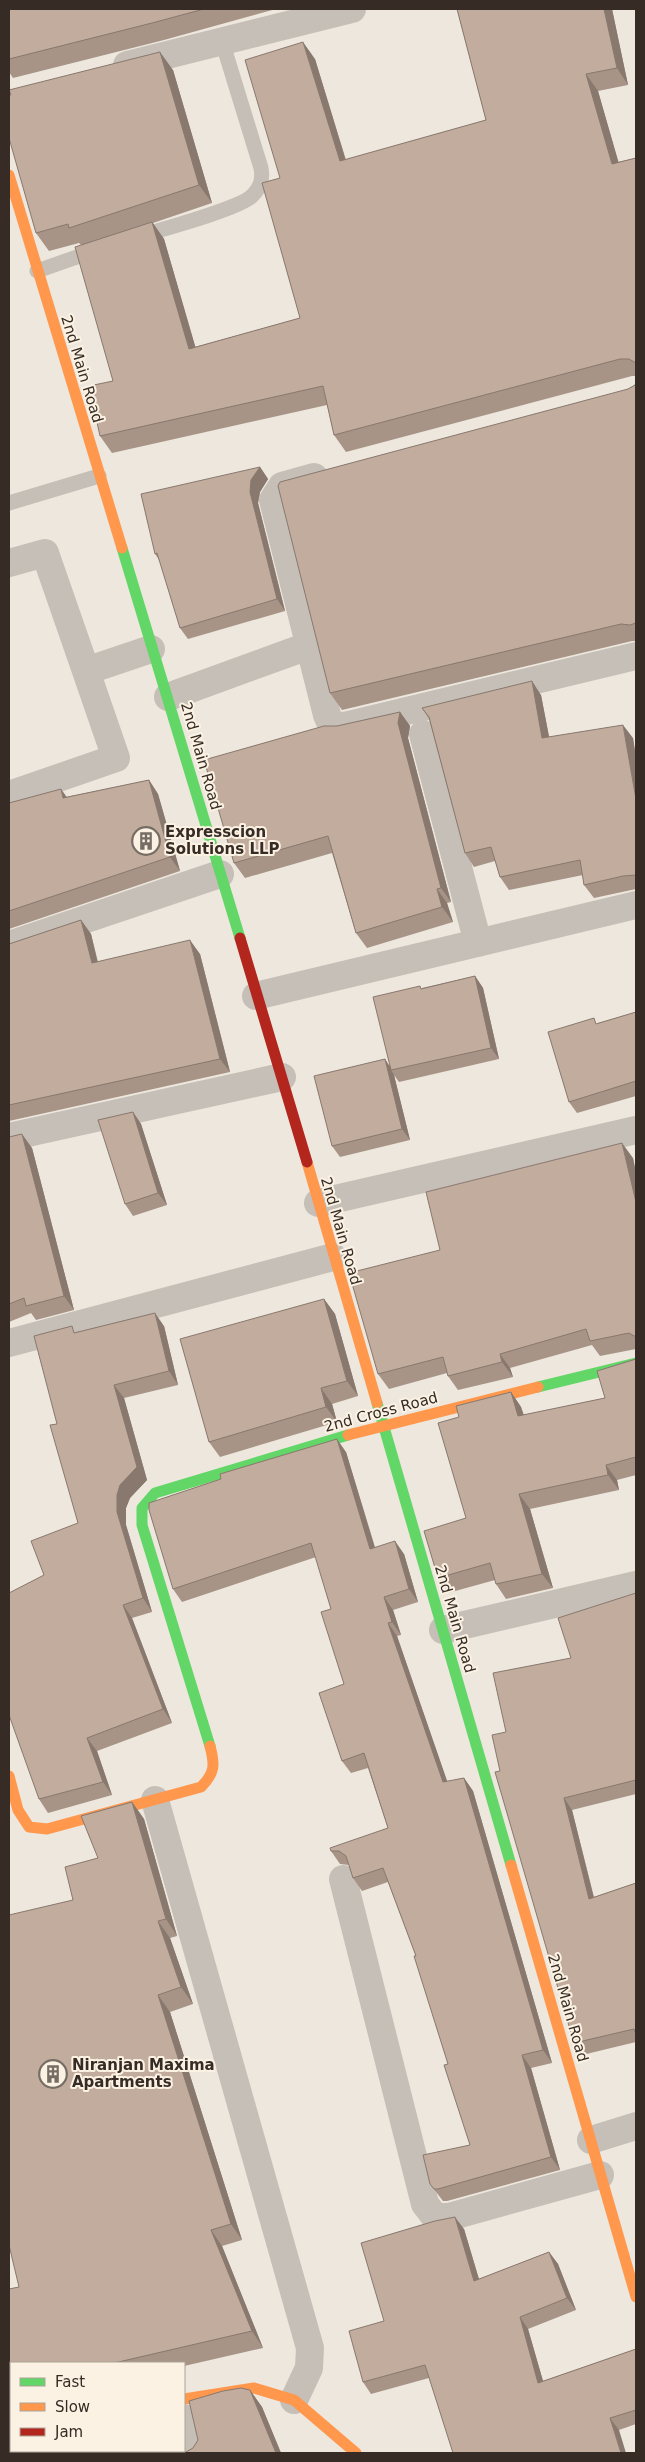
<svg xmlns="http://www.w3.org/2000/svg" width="645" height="2462" font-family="'DejaVu Sans',sans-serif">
	<rect width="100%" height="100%" fill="#ede7dd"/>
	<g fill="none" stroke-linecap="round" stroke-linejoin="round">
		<path stroke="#c5bfb7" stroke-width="15" d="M140,236c23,-7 98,-27 112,-40 9,-9 11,-17 9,-28l-39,-127
			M37,271l60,-21
			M9,503l90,-27"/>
		<path stroke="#c5bfb7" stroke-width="28" d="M127,65l225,-56
			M314,477l-32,9 -9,14 54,215c3,9 8,10 17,11l292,-70
			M9,563l36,-10 41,118
			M168,697l140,-51
			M423,734l55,209
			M9,795l107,-37 -30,-87 65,-22
			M9,945l211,-71
			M256,996l380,-91
			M9,1137l273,-60
			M318,1203l318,-73
			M9,1343l324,-86
			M443,1630l193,-45
			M155,1800l155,548 -1,20 -15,32
			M343,1879l82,325 10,13h14l151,-42
			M591,2140l45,-14
			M184,2418l10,35"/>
		<path stroke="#63d668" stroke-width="11" d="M122,548l118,390
			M538,1387l98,-24
			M377,1403l134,462
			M210,1746l-68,-221v-17l13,-15 193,-58"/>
		<path stroke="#ff974d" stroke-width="11" d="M9,175l113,373
			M307,1162l70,241
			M348,1435l190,-48
			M9,1776l9,34 11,17 18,2 154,-42c14,-14 14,-22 9,-41
			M511,1865l125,432
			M184,2399l70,-11 40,12 62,53"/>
		<path stroke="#b3261e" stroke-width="11" d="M240,938l67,224"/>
	</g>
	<path fill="#a79487" d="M9,9h267l-112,31 -151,38 -4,-6z
		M457,9h155l16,76 -30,6 20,71 18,-4v218h-4l-286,76 -12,-17 -7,-30 -215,48 -12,-17 13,-55 -32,-136 -2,-2 -30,8 -13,-18 137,-163 39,133 -59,20 11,16 31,108 105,-29 -20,-140 35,-119 31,101 140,-40z
		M636,383v258h-4l-290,69 -12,-17 298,-304 7,-4z
		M260,467l8,12 -8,13 -2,11 27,108 -97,28 -8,-11 -20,-67 -5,-7z
		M541,695l8,42 84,1 3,20v131l-42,9 -10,-13 -1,-10 -74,15 -9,-13 -5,-16 -21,6 -9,-14 -36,-134 -7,-11z
		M400,712l10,14 -2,12 43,164 -4,1 6,19 -86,26 -11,-15 -24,-80 -87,25 -11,-15 103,-137z
		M149,780l9,14 22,77 -171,58v-126l57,-6z
		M81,920l10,14 7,28 102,-8 30,118 -221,49v-177z
		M475,976l8,12 16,71 -100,23 -5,-7 16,65 -70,17 -8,-11 53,-87 4,7 33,-78z
		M636,1012v84l-59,17 -8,-11 29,-79z
		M133,1112l8,12 26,81 -34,11 -8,-12z
		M9,1137l23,11 42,162 -38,10 -5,-7 -22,9z
		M633,1158l3,15v176l-36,7 -8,-11 -82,23 3,9 -55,13 -10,-14 -1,-3 -58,16 -11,-15 62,-124z
		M324,1299l11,15 23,82 -26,8 5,18 -117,35 -11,-15z
		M164,1326l14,59 -54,13 23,82 -17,18 -4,10v17l26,87 -20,6 40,105 -75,28 15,44 -64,18 -9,-14 5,-224 34,-52 -21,-99 19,-92z
		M636,1359v116l-19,5 2,10 -89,19 23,79 -47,11 -10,-15 -1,-4 -47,13 -10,-15 28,-60 -7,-101 52,-25 10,15 3,8 81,-17z
		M346,1452l29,95 29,7 14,48 -25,8 8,25 -4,1 50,146 17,-4 9,13 79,272 -21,5 29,102 -113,31h-4l-13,-17 40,-39 -22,-81 -32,-108 -28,-74 -26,9 -9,-13 -4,-13 -9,-1 -9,-13 57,-23 -20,-60 -17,5 -9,-12 2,-77 -13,-75 -15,-52 -134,45 -9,-13z
		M636,1593v201l-64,16 22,87 42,-14v159l-54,13 -8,-12 -74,-272 6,-39 65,-74z
		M132,1802l12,17 33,117 -7,2 23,66 -23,8 72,228 -20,6 41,102 -79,18v-3h-173v88l2,1h173l7,-4 57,-58 12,17 19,46h-272v-164l10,-2 54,-387z
		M464,2229l15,50 70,-27 9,12 18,46 -48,19 15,52 93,-32v75l-17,6 -190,-52 -58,16 -8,-12 21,-61z"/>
	<path fill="#88786e" d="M604,9h8l16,76 -11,-17z
		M303,42l12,17 36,119 -11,-17z
		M160,52l13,18 39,133 -13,-18z
		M586,74l12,17 26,90 -12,-17z
		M152,222l12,17 37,127 -12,-17z
		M260,467l8,12 -8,13 -2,11 27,108 -8,-12 -27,-107 1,-12z
		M532,681l9,14 11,57 -10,-14z
		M400,712l10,14 -2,12 43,164 -10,-14 -43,-165z
		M623,725l10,13 3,20v41z
		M149,780l9,14 22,77 -10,-14z
		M61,789l10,14 -8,-5z
		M437,889l10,14 6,19 -11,-15z
		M81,920l10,14 10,43 -9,-14z
		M190,940l10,14 30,118 -10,-13z
		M475,976l8,12 16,71 -8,-11z
		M385,1059l7,11h-1l3,5 16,65 -8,-11z
		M133,1112l8,12 26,81 -9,-12z
		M22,1134l10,14 42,162 -10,-14z
		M622,1143l11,15 3,15v29z
		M324,1299l11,15 23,82 -11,-15z
		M155,1313l9,13 14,59 -9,-14z
		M500,1354l10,14 3,9 -11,-15z
		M114,1385l10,13 23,82 -17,18 -4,10v17l26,87 -9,-14 -26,-86z
		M321,1388l11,16 5,18 -11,-15z
		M511,1392l10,15 7,24 -10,-15z
		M337,1439l9,13 33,110 -9,-13z
		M606,1465l11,15 2,10 -11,-15z
		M519,1494l11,15 23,79 -11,-14z
		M395,1541l9,13 14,48 -9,-13z
		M384,1597l9,13 8,25 -9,-13z
		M123,1605l9,13 40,105 -9,-14z
		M388,1623l9,13 55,159 -9,-13z
		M87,1738l10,13 15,44 -9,-13z
		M464,1778l9,13 79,272 -9,-13z
		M564,1798l8,12 25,101 -8,-12z
		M132,1802l12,17 33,117 -11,-17z
		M158,1921l12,17 23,66 -12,-17z
		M158,1995l12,17 72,228 -11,-16z
		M522,2055l9,13 29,102 -9,-13z
		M455,2217l9,12 19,64 -9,-12z
		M211,2230l11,16 41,102 -11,-17z
		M549,2252l9,12 18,46 -9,-12z
		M520,2317l8,12 19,66 -9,-12z
		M250,2390l12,17 19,46h-5z
		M610,2418l9,12 7,23h-5z
		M9,2431l2,4v16h2v2l-4,-1z"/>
	<path fill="#c2ac9d" stroke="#88786e" d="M9,9h195l-52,14 -143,36z
		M457,9h147l13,59 -31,6 26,90 24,-6v207v-2l-7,-4h-9l-286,76 -11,-49 -223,50 -11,-50 24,-5 -38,-134 77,-25 37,127 111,-31 -38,-135 18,-5 -35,-118 58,-18 37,119 146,-41z
		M160,52l39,133 -130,43 -1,-4 -32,9 -27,-95v-43h2l-2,-5z
		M636,383v240l-6,2 -9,-1 -291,69 -52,-207 2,-4 348,-93 7,-4z
		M260,467l-9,13 -1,12 27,107 -97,29 -23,-75 -2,1 -14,-60z
		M532,681l10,57 81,-13 13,74v76l-13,1 -39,9 -4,-25 -80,17 -9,-30 -26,6 -36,-136 -7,-9z
		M400,712l-2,11 43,165 -4,1 5,18 -86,26 -28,-97 -94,27 -30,-103 120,-34h13z
		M149,780l21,77 -161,54v-108l52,-14 2,9z
		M81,920l11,43 98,-23 30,119 -211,46v-161z
		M475,976l16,72 -100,22 -18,-73 47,-11 1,3z
		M636,1012v69l-67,21 -21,-70 46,-14 2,6z
		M385,1059l17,70 -70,17 -18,-70z
		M133,1112l25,81 -33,11 -27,-84z
		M22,1134l42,162 -38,10 -2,-8 -15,6v-167z
		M622,1143l14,59v135l-7,-4 -39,8 -4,-12 -86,25 2,8 -54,14 -5,-19 -65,17 -29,-101 91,-23 -14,-58z
		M324,1299l23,82 -26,7 5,19 -117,35 -29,-103z
		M155,1313l14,58 -55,14 23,82 -17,18 -3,10v17l26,86 -20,7 40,104 -76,29 16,44 -64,17 -30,-84v-122l35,-18 -13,-34 47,-18 -28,-98 7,-1 -23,-88 38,-10 2,7z
		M636,1359v98l-30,8 2,10 -89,19 23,80 -46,10 -6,-21 -52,15 -14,-47 42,-13 -28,-95 21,-6 -3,-11 55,-14 7,24 87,-18 -8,-27z
		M337,1439l33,110 25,-8 14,48 -25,8 8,25 -4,1 55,159 21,-4 79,272 -21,5 29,102 -113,32h-4l-4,-5 -7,-29 47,-10 -26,-80 4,-1 -34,-108h2l-33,-88 -30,10 -7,-22 -7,-5h-8l-1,-3 58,-20 -24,-75 -22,8 -23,-68 25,-9 -23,-72 10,-3 -20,-66 -138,46 -24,-79v-7l72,-24 -1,-5z
		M636,1593v187l-72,18 25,101 47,-16v152l-2,-6 -60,14 -79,-271 5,-1 -8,-36 14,-3 -13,-59 78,-15 -13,-40z
		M132,1802l34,117 -8,2 23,66 -23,8 73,229 -20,6 41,101 -138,32h-103v60l-2,1v-135l10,-2 -10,-42v-330l64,-15 -8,-33 33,-9 -17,-42z
		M455,2217l19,64 75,-29 18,46 -47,19 18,66 98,-34v61l-26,8 11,35h-168l-28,-88 -62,17 -14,-51 35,-10 -23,-78 74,-22z
		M241,2388l9,2 26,63h-267v-3l3,2h8l3,-1h154l1,1h8l7,-4 5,-8 -9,-39 34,-10z"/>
	<defs>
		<symbol id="building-ring" viewBox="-11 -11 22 22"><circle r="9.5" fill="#fbf2e3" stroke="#766d65" stroke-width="1.5"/><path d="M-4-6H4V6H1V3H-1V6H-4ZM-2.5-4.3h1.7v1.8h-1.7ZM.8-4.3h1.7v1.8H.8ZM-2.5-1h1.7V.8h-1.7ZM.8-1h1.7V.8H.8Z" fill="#766d65"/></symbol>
	</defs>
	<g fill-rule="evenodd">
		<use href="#building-ring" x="130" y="825" width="32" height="32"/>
		<use href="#building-ring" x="37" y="2058" width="32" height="32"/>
	</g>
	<g text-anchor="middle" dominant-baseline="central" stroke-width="4" stroke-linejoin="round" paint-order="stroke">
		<g font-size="15" fill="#362c25" stroke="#fbf2e3">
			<text transform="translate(82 369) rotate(73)">2nd Main Road</text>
			<text transform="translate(201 756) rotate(74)">2nd Main Road</text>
			<text transform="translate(341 1231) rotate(74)">2nd Main Road</text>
			<text transform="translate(381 1412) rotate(-15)">2nd Cross Road</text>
			<text transform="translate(455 1619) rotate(74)">2nd Main Road</text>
			<text transform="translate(568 2008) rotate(74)">2nd Main Road</text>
		</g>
		<g font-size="15" font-weight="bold" fill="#362c25" stroke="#fbf2e3" text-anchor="start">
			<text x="165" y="832">Expresscion<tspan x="165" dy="17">Solutions LLP</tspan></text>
			<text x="72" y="2065">Niranjan Maxima<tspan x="72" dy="17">Apartments</tspan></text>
		</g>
	</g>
	<rect width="645" height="2462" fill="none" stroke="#362c25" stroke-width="20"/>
	<rect x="10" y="2362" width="175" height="90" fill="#fbf2e3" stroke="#aca397"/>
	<rect x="20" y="2378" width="25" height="8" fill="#63d668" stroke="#aca397"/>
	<text x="55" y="2387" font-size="15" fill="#362c25">Fast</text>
	<rect x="20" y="2403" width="25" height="8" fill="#ff974d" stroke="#aca397"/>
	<text x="55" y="2412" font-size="15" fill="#362c25">Slow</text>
	<rect x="20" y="2428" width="25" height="8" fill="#b3261e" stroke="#aca397"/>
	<text x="55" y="2437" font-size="15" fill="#362c25">Jam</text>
</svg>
